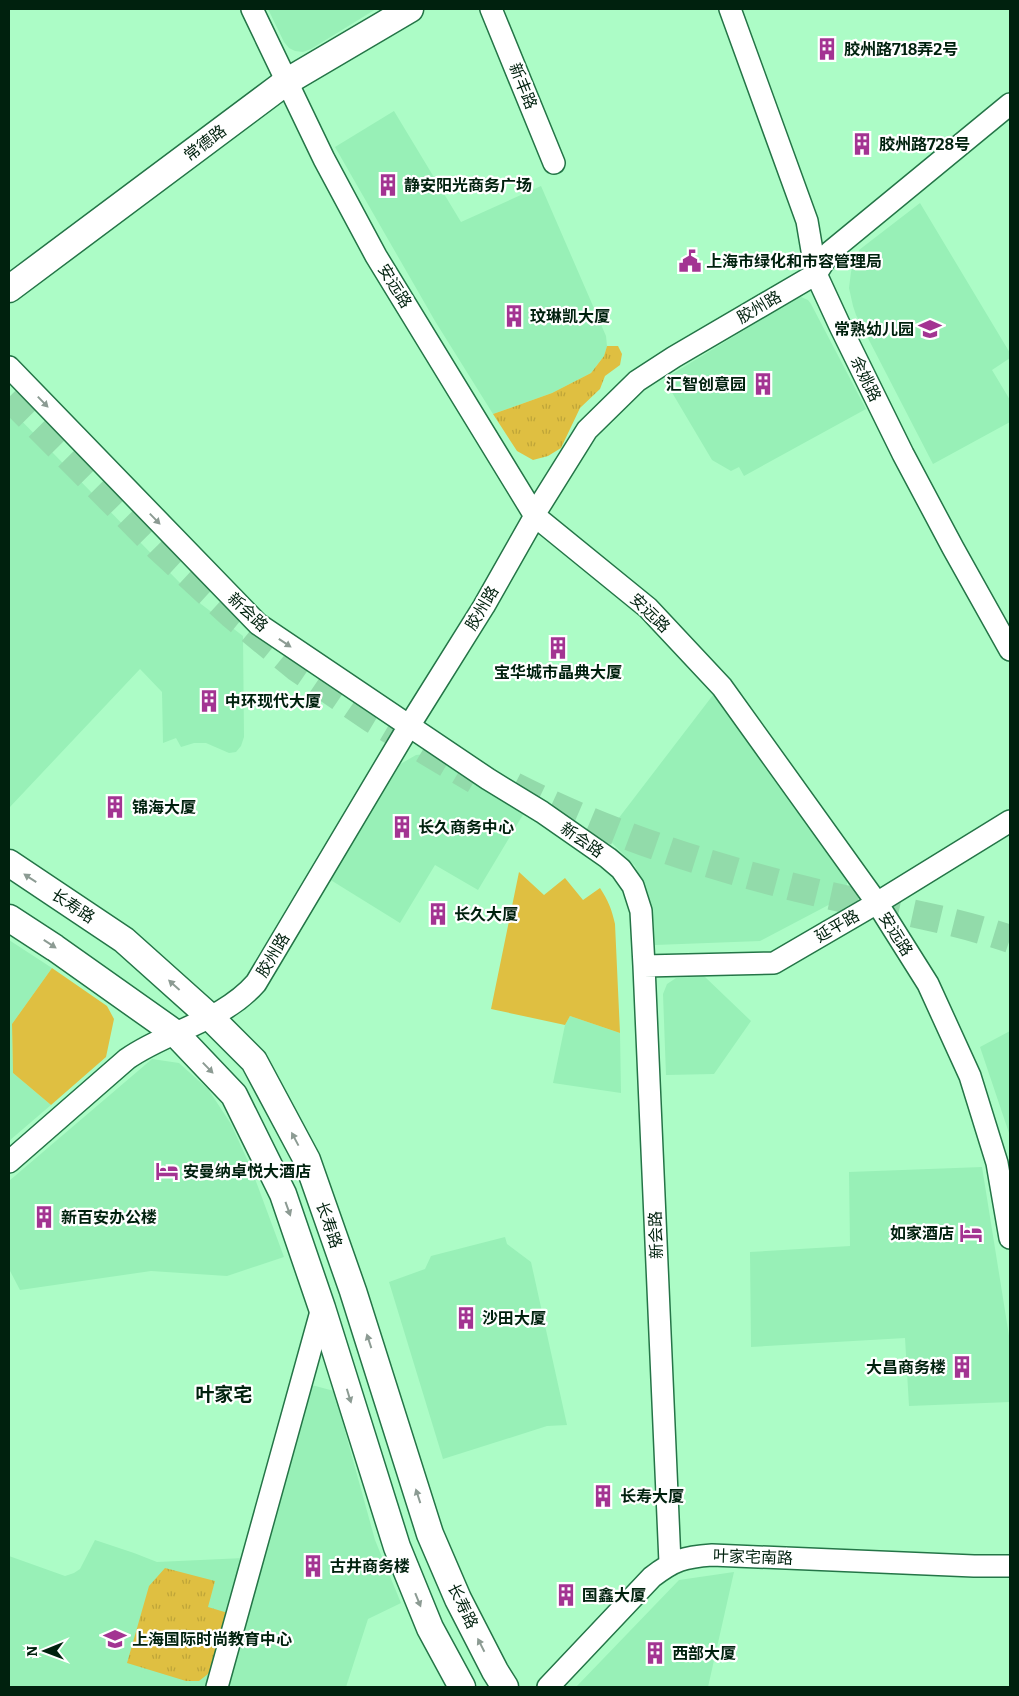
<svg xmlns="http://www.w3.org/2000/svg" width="1019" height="1696" font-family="Bitter,'Noto Sans SC',serif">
	<defs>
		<pattern id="grass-tufts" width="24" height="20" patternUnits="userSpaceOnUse" patternTransform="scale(1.25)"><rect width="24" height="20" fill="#dfbf41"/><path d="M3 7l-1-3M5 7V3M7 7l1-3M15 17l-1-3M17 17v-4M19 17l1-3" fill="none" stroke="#bea438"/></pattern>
	</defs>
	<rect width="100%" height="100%" fill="#acfcc6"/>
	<path fill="#98f0b7" d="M268,9h108l-65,40 -8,3 -8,-1 -6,-3 -5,-6z
		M394,111l67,111 80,-36 65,150 1,10 -3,10 -13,17 -39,20 -59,21 -58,-93 -100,-174z
		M920,203l90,150v5l-18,12 18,30v22l-77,42 -77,-149 -3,-9 -4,-18 2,-16 2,-7 4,-2 2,-13z
		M801,297l7,3 3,4 55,105 -122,67 -5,-9 -8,4 -19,-11 -48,-81 133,-81z
		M9,408l172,176 20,20 42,32 1,101 -3,9 -5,6 -7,1 -23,-10h-12l-13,4 -5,-9 -13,5 -1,-51 -22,-23 -131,139z
		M713,695l22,23 112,157v9l-3,8 -6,8 -78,41 -105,4 -2,-28 -7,-27 -11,-24 -30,-30z
		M435,753l89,60 -46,77 -43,-25 -35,58 -71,-44 68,-113 19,-11z
		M9,940l43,28 -40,56 1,49 38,32 -42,36z
		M704,976l47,45 -37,53 -48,1 -3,-81 4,-10 9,-6z
		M570,1016l50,17 1,60 -68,-10 12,-58z
		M1010,1031v105l-30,-89z
		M152,1059l27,4 29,26 23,35 20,44 33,89 -57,19 -76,-5 -131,19 -11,-21v-88z
		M982,1167l28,175v60l-101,4 -4,-68 -154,9 -1,-95 100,-6 -1,-74z
		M505,1237l2,7 24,18 36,163 -20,1 -104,33 -54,-177 36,-13 6,-13z
		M308,1384l26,7 41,149 26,63 -33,16 -22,68h-123z
		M95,1540l39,13 23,9 87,-4 -36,129h-199v-131l56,20 9,-3 6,-4z
		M734,1572l-26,115h-132l103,-107z"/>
	<path fill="url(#grass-tufts)" d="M607,346h11l4,8 -2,11 -15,11 -5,13 -20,19 -19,40 -13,8 -15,4 -16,-9 -24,-37 59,-21 39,-20 13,-17z
		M165,1568l50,13 -7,26 20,6 -14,51 -6,10 -9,7h-13l-59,-18 22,-77z"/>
	<path fill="#dfbf41" d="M519,872l25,23 21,-17 18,22 17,-12c8,12 12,22 15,36l5,109 -50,-17 -5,9 -74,-16z
		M52,968l55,38 7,13 -8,38 -55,48 -38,-32 -1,-49z"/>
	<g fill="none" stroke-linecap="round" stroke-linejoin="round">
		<path stroke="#92dbaa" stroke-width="28" stroke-dasharray="28 14" stroke-linecap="butt" d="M9,397l149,150 74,68 65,53 75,51 103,61
			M514,786c96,49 199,82 304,107 64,15 130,25 192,46"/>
		<defs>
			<path id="minor" d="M252,9l72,150 52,97 159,260 113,92 74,79 155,216 51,81 42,92 27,87 13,75
				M491,9l63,154
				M730,9l77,212 9,53 24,52 63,128 50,94 57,102
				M9,367l249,257 230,155 54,33 66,46 13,11 12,17 8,25 3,55 26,597
				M644,966l130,-3 103,-60 133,-82
				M9,1162l118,-103c41,-29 95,-37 129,-76l153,-257 75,-120 51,-90 2,-6 50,-80 50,-49 37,-24 142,-83 14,-22 180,-148
				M217,1687l105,-379
				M548,1687l104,-110c22,-17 32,-20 60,-22l262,11h36"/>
			<path id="major" d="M9,289l277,-207 124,-73
				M9,863l115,77 86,77 44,44 53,99 46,131 77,243 28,65 37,72 10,16
				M9,918l46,30 120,85 59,62 49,99 39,114 75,239 33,81 32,59"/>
		</defs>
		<use href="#minor" stroke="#247547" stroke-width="24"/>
		<use href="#major" stroke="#247547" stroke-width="29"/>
		<use href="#minor" stroke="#fff" stroke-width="21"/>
		<use href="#major" stroke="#fff" stroke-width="26"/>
	</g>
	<defs><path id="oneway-solid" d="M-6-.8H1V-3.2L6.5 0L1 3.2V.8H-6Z" transform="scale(1.25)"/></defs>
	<g fill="#8c9b93">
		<use href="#oneway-solid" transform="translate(43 402) rotate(46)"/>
		<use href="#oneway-solid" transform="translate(155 519) rotate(46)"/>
		<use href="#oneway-solid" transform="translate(285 643) rotate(34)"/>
		<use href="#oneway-solid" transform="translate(30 878) rotate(-147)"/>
		<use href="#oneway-solid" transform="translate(50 944) rotate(33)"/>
		<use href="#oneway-solid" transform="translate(174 985) rotate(-138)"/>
		<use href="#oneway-solid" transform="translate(208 1068) rotate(46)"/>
		<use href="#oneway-solid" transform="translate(295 1139) rotate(-118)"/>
		<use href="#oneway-solid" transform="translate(288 1209) rotate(70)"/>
		<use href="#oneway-solid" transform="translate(369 1341) rotate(-108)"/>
		<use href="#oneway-solid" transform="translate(349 1396) rotate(73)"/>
		<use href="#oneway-solid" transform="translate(418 1496) rotate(-108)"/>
		<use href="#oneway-solid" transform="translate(418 1600) rotate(68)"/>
		<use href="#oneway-solid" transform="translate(481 1645) rotate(-117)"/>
	</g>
	<defs>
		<symbol id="building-bare" viewBox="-9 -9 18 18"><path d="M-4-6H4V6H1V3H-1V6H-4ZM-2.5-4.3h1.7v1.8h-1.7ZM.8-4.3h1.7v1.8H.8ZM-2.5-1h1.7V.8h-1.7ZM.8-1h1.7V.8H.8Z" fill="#a33492" stroke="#fff" stroke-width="2.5" paint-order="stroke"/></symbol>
		<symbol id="civic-bare" viewBox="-9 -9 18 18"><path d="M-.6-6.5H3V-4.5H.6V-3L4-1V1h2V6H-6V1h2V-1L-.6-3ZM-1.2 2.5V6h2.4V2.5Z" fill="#a33492" stroke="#fff" stroke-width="2.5" paint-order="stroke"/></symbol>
		<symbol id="school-bare" viewBox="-9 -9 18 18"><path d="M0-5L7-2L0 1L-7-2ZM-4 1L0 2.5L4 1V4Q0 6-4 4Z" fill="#a33492" stroke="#fff" stroke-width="2.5" paint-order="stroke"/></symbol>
		<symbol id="hotel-bare" viewBox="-9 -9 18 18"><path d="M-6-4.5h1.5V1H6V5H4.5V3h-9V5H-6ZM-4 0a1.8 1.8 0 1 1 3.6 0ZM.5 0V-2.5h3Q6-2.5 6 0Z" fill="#a33492" stroke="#fff" stroke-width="2.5" paint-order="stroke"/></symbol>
	</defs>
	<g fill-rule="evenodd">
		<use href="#building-bare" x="811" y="33" width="32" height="32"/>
		<use href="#building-bare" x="846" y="128" width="32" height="32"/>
		<use href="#building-bare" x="372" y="169" width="32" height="32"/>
		<use href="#civic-bare" x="674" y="245" width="32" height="32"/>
		<use href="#building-bare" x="498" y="300" width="32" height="32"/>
		<use href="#school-bare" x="914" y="313" width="32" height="32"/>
		<use href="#building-bare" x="747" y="368" width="32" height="32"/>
		<use href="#building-bare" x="542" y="632" width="32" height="32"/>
		<use href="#building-bare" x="193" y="685" width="32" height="32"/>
		<use href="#building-bare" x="99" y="791" width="32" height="32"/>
		<use href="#building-bare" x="386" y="811" width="32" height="32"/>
		<use href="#building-bare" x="422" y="898" width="32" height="32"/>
		<use href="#hotel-bare" x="151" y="1155" width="32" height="32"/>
		<use href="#building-bare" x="28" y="1201" width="32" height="32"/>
		<use href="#hotel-bare" x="955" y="1217" width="32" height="32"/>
		<use href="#building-bare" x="450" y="1302" width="32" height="32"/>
		<use href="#building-bare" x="946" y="1351" width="32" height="32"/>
		<use href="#building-bare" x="587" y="1480" width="32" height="32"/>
		<use href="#building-bare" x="297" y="1550" width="32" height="32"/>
		<use href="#building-bare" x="550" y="1579" width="32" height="32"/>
		<use href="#school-bare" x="99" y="1623" width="32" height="32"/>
		<use href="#building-bare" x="639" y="1637" width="32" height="32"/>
	</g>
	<g text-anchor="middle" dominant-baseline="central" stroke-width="4.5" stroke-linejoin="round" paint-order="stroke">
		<g font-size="16" font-weight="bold" fill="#00210e" stroke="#fff" text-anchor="start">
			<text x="844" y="49">胶州路718弄2号</text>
			<text x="879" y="144">胶州路728号</text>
			<text x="404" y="185">静安阳光商务广场</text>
			<text x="706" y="261">上海市绿化和市容管理局</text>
			<text x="530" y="316">玟琳凯大厦</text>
			<text x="914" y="329" text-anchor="end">常熟幼儿园</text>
			<text x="746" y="384" text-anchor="end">汇智创意园</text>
			<text x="558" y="672" text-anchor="middle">宝华城市晶典大厦</text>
			<text x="225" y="701">中环现代大厦</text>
			<text x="132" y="807">锦海大厦</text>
			<text x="418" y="827">长久商务中心</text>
			<text x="454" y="914">长久大厦</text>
			<text x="183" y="1171">安曼纳卓悦大酒店</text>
			<text x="61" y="1217">新百安办公楼</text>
			<text x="954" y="1233" text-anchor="end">如家酒店</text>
			<text x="482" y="1318">沙田大厦</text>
			<text x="946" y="1367" text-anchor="end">大昌商务楼</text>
			<text x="620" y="1496">长寿大厦</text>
			<text x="330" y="1566">古井商务楼</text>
			<text x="582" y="1595">国鑫大厦</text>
			<text x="132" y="1639">上海国际时尚教育中心</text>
			<text x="672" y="1653">西部大厦</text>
		</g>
		<g font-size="16" fill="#00210e" stroke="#fff">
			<text transform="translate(523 86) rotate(68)">新丰路</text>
			<text transform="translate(205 143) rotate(-37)">常德路</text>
			<text transform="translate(395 286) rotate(58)">安远路</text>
			<text transform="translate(759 307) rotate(-30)">胶州路</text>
			<text transform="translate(866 379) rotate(64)">余姚路</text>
			<text transform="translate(482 608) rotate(-59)">胶州路</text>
			<text transform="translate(248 612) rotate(43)">新会路</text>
			<text transform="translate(650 613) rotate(44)">安远路</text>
			<text transform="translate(582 840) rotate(35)">新会路</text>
			<text transform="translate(73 906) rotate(33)">长寿路</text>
			<text transform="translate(837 926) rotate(-30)">延平路</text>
			<text transform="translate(896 934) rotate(58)">安远路</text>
			<text transform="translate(273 955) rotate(-59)">胶州路</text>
			<text transform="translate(329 1225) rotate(71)">长寿路</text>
			<text transform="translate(656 1235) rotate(-92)">新会路</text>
			<text transform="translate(753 1557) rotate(2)">叶家宅南路</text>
			<text transform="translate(463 1606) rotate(64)">长寿路</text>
		</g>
		<g font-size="19" font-weight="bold" fill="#00210e" stroke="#fff">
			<text x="224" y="1394">叶家宅</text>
		</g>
	</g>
	<rect width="1019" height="1696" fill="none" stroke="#00210e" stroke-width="20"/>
	<g transform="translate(45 1651) rotate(269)" stroke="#ffffff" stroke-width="4" paint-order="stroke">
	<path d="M0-4L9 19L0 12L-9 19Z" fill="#00210e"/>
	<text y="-8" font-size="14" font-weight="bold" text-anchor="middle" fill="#00210e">N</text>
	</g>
</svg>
